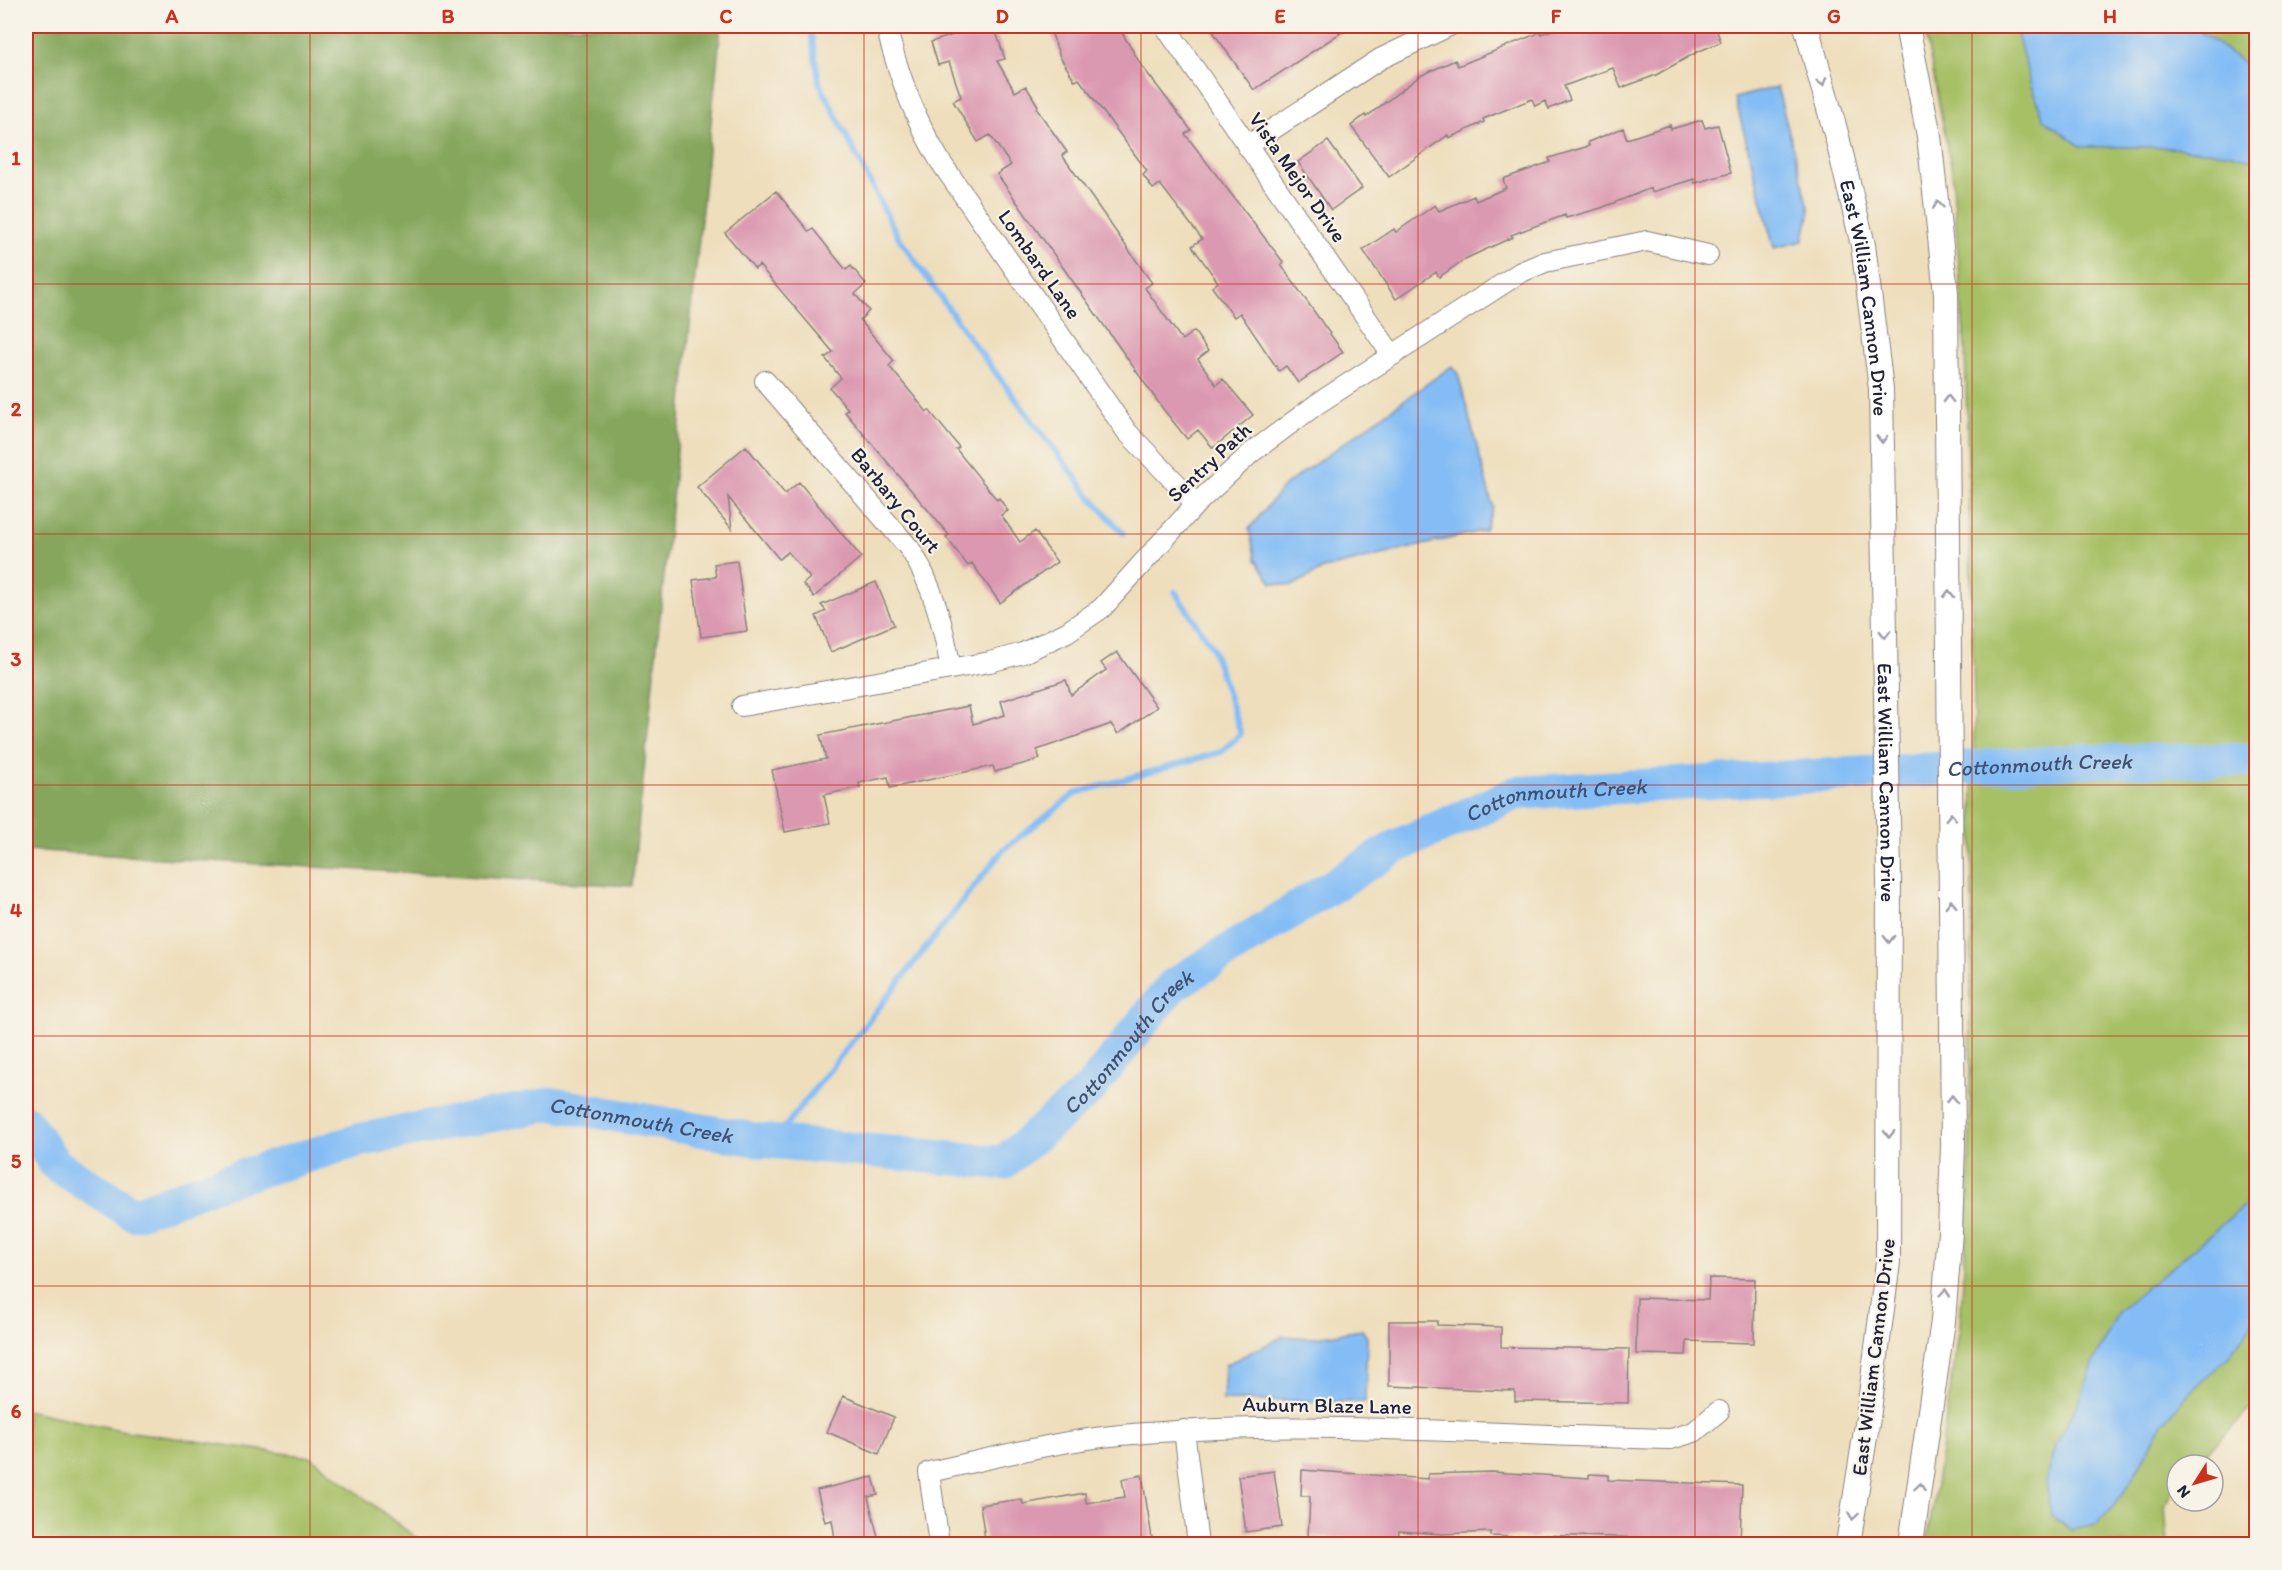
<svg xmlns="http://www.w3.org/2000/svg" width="2282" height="1570" font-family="Itim,sans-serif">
	<rect width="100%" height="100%" fill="#f7f3e8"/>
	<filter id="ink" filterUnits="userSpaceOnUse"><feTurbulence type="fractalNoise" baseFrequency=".0167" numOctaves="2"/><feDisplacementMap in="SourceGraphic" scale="12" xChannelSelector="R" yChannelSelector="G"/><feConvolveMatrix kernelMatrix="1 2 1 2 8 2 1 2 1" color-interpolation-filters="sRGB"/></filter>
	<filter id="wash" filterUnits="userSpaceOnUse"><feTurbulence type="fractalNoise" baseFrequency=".008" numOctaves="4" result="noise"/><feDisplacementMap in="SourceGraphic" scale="24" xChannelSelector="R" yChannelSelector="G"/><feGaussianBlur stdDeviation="1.35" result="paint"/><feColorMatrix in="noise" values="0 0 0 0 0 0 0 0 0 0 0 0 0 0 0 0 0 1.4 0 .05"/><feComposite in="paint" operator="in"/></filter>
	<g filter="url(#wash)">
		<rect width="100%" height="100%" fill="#eedebc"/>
		<path fill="#a7c066" stroke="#647150" stroke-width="1.5" d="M1924,26h332v1377l-47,47 -19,15h-13v12l-12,31 3,36h-241l33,-218 9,-136 5,-491 -9,-351 -13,-177z
			M26,1410l99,21 186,26 113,87h-398z"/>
		<path fill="#85a65b" stroke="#54644b" stroke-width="1.5" d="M26,26h695l-89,860 -606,-36z"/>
		<path fill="#84bdf5" stroke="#537098" stroke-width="1.5" d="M2015,26h177l64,45v90l-28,-8 -69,-6h-78l-37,-28 -13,-33z
			M1777,87l33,124 -7,30 -29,7 -39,-150z
			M1452,366l6,8 35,134 -8,22 -162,39 -31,17 -20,-3 -16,-23 -7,-31 35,-43z
			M2256,1196v123l-27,37 -39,36 -27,31 -38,69 -28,33 -26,5 -20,-15 -5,-34 11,-38 25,-48 12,-34 24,-49z
			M1362,1330l5,7 -2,65 -142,-2 2,-35 59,-29 25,2z"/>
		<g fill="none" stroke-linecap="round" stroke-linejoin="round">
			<path stroke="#84bdf5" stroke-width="6" d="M810,26l9,56 78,153 70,100 121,159 35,39
				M773,1142l230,-292 73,-57 145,-41 20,-18 -29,-87 -37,-55"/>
			<path stroke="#84bdf5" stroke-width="34" id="s1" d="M26,1122l30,43 78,49 88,-32 138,-42 192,-36 211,37 240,22 86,-73 83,-104 223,-139 121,-54 564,-32 176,-1"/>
		</g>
		<g id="blocks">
			<path fill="#db99b1" d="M981,26h13l11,33 -8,2 18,31 11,-6 12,20 -2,2 31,44 -5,3 90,128 -7,5 37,52 12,-9 14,20 -10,8 18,26 7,-6 30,36 -40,33 -15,-18 -11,9 -24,-30 -166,-235 14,-9 -21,-30 -12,7 -25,-41 8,-4 -12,-35 -11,3 -7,-23z
				M1049,26h69l23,39 50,65 -6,4 99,129 -3,2 62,87 -45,31 -12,-17 -7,5 -39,-58 -6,4 -22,-30 6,-5 -26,-36 10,-7 -42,-55 -7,5 -10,-14 4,-4 -68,-92 -4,2 -15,-24z
				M1223,26h128l-97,64 -41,-58z
				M1564,26h24l3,6 17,-6h107l6,16 -24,10 -41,23 -35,13 -8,-20 -49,18 6,14 -21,9 -4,-8 -10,5 -3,-7 -49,20 1,3 -35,16 -1,-3 -59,42 -38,-51 14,-11 1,2 54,-41 35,-16 3,6 83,-34v2z
				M1702,120l3,8 13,-3 13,48 -36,10 -1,-4 -42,13 -1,-4 -50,20 -35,10 -1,-3 -54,20 2,2 -46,21 -28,19 -3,-5 -40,27 -33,-49 31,-21 2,3 39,-27 4,6 35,-15 2,5 30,-13 -3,-9 47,-17 -1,-4 40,-12 -1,-4 35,-14 4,11 43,-14 1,4z
				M1328,141l34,47 -31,22 -33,-48z
				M776,191l33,41 4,-3 33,41 5,-4 15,18 -11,10 14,17 -9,9 34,41 -5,5 38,46 2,-2 30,37 -3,2 41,51 2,-2 9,13 -7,4 19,27 15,-11 22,31 -57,41 -28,-40 -4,3 -22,-29 3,-2 -104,-123 3,-3 -18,-21 11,-10 -16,-20 8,-6 -74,-87 -4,4 -30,-36z
				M746,446l39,48 14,-12 62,75 -47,40 -11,-13 7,-6 -22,-26 -9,7 -51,-62 4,32 -35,-42z
				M737,561l10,70 -46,6 -8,-57 23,-3 -2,-13z
				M876,582l18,43 -63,27 -15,-36 10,-5 -5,-6z
				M1117,652l40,55 -39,27 -7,-10 -74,26 3,9 -45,13 -2,-6 -103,22 -2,-11 -29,6 1,4 -36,8 6,28 -45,9 -13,-62 54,-11 -6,-24 149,-29 4,18 32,-9 -4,-14 65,-21 5,15 35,-25 -5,-7z
				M1709,1278l46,1 -1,64 -67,-2 -1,14 -50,-1 1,-56 71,2z
				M1389,1321h48v4l64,2v20l128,2 -1,54 -113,-2v-10l-126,-5z
				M843,1396l51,21 -15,37 -52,-22z
				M1302,1470l126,9v-5l64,-2 97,6v-4l19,1v5l134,5 -2,60h-47v-6l-155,-4v3l-47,-2v-4l-49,2 -43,-3 -1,10 -90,-5 2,-40h-9z
				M1274,1471l8,56 -36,5 -8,-56z
				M1142,1475l10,63 -44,7h-122l-6,-40 42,-6 1,5 62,-11 1,10 39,-6 -3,-18z
				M873,1477l5,18 -10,2 12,48h-44l-4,-25 -7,2 -8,-32z"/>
		</g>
	</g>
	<g filter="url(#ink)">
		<use href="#blocks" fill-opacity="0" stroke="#88807c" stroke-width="1.5"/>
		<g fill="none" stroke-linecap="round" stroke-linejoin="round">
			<defs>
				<path id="minor" d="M886,26c12,48 28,92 54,135l187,271 69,72
					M1165,26l227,329
					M1247,146l133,-87 69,-33
					M765,381l145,168c24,38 33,76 41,120
					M742,706l248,-44 33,-9 44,-21 35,-24 94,-104 55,-51 66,-49 204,-132 24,-10 102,-21 61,14
					M1184,1430l14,114
					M939,1544l-10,-72c64,-14 127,-31 192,-37 183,-17 367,0 550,4l23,-7 25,-21"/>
				<g id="tertiary">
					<path id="s2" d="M1806,26l31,111 26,108 18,144 8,492 -1,381 -20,156 -20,126"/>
					<path d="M1907,26l22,110 17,157 7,852 -3,87 -7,89 -32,223"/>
				</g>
			</defs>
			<use href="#minor" stroke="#88807c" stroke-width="22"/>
			<use href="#tertiary" stroke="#88807c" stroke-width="26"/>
			<use href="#minor" stroke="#fff" stroke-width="20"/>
			<use href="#tertiary" stroke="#fff" stroke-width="24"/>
		</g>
		<defs><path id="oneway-chevron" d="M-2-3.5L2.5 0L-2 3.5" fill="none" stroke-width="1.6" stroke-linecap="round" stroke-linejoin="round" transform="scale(1.5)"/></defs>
		<g stroke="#9c9ca7">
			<use href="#oneway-chevron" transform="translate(1822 82) rotate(74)"/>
			<use href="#oneway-chevron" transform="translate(1938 205) rotate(-97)"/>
			<use href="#oneway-chevron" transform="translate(1948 399) rotate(-91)"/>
			<use href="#oneway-chevron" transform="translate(1882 439) rotate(89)"/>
			<use href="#oneway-chevron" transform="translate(1949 594) rotate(-91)"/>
			<use href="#oneway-chevron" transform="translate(1885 634) rotate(89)"/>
			<use href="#oneway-chevron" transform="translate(1951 817) rotate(-90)"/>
			<use href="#oneway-chevron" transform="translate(1951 904) rotate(-90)"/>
			<use href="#oneway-chevron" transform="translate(1889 939) rotate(90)"/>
			<use href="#oneway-chevron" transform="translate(1952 1099) rotate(-90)"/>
			<use href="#oneway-chevron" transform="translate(1889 1134) rotate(91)"/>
			<use href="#oneway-chevron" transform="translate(1945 1293) rotate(-85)"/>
			<use href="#oneway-chevron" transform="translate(1920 1487) rotate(-82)"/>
			<use href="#oneway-chevron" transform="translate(1853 1516) rotate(99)"/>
		</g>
	</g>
	<path fill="none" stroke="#c8321e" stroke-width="1.5" stroke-opacity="0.55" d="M310,26v1518M587,26v1518M864,26v1518M1141,26v1518M1418,26v1518M1695,26v1518M1972,26v1518M26,284h2230M26,534h2230M26,785h2230M26,1036h2230M26,1286h2230"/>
	<g text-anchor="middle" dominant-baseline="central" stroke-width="4.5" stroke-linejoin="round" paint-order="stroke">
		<g font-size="21" fill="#22223b" stroke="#f7f3e8">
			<text transform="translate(1298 177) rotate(55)">Vista Mejor Drive</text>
			<text transform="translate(1040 264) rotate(55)">Lombard Lane</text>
			<text stroke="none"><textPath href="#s2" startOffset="279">East William Cannon Drive</textPath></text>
			<text transform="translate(1209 462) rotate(-43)">Sentry Path</text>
			<text transform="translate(896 500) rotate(51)">Barbary Court</text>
			<text stroke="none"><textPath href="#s2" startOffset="765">East William Cannon Drive</textPath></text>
			<text transform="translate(1873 1357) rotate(-83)">East William Cannon Drive</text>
			<text transform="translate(1327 1405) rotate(1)">Auburn Blaze Lane</text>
		</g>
		<g font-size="22" font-style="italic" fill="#3f5073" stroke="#f7f3e8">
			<text stroke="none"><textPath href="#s1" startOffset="2198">Cottonmouth Creek</textPath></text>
			<text stroke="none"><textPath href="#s1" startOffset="1712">Cottonmouth Creek</textPath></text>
			<text stroke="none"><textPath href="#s1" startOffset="1208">Cottonmouth Creek</textPath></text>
			<text stroke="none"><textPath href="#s1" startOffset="668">Cottonmouth Creek</textPath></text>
		</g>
	</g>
	<rect width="2282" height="1570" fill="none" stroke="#f7f3e8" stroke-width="66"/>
	<g transform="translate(2195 1483) rotate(233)"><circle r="28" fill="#f7f3e8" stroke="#a29fa3" stroke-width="1.5"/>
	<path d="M0-4.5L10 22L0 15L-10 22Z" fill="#c8321e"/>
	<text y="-9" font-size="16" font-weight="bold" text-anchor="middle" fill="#22223b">N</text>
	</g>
	<rect x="33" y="33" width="2216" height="1504" fill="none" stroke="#c8321e" stroke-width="2"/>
	<g font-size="20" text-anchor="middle" font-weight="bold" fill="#c8321e">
		<text x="172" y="23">A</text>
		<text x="448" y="23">B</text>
		<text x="726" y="23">C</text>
		<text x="1002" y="23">D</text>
		<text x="1280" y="23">E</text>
		<text x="1556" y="23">F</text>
		<text x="1834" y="23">G</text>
		<text x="2110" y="23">H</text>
		<text x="16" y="165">1</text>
		<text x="16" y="416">2</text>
		<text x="16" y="666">3</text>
		<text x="16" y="917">4</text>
		<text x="16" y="1168">5</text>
		<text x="16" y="1418">6</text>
	</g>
</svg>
